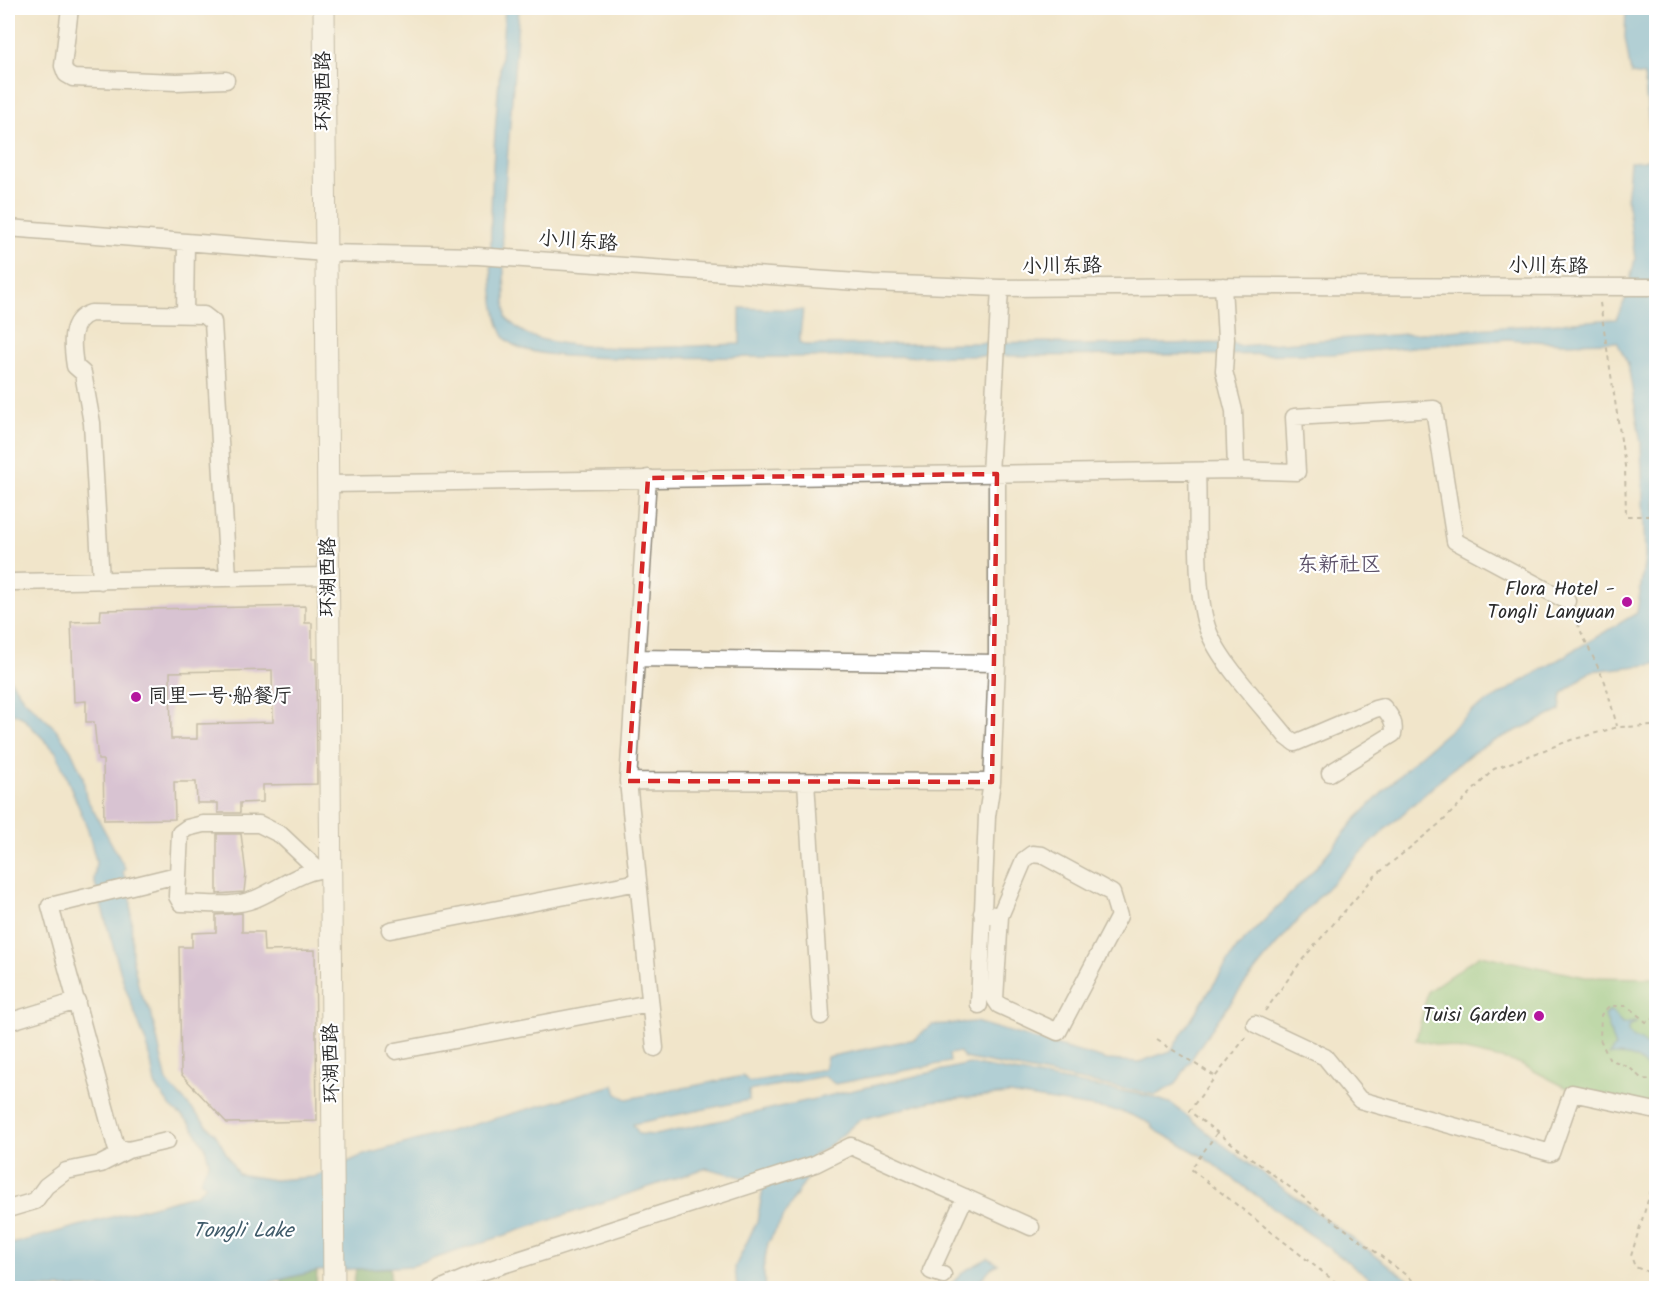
<svg xmlns="http://www.w3.org/2000/svg" width="1664" height="1296" font-family="Kalam,'LXGW WenKai TC',sans-serif">
	<rect width="100%" height="100%" fill="#fff"/>
	<filter id="ink" filterUnits="userSpaceOnUse"><feTurbulence type="fractalNoise" baseFrequency=".0167" numOctaves="2"/><feDisplacementMap in="SourceGraphic" scale="12" xChannelSelector="R" yChannelSelector="G"/><feConvolveMatrix kernelMatrix="1 2 1 2 8 2 1 2 1" color-interpolation-filters="sRGB"/></filter>
	<filter id="wash" filterUnits="userSpaceOnUse"><feTurbulence type="fractalNoise" baseFrequency=".008" numOctaves="4" result="noise"/><feDisplacementMap in="SourceGraphic" scale="24" xChannelSelector="R" yChannelSelector="G"/><feGaussianBlur stdDeviation="1.35" result="paint"/><feColorMatrix in="noise" values="0 0 0 0 0 0 0 0 0 0 0 0 0 0 0 0 0 1.4 0 .05"/><feComposite in="paint" operator="in"/></filter>
	<g filter="url(#wash)">
		<rect width="100%" height="100%" fill="#f1e5ca"/>
		<path fill="#84c882" stroke="#587a56" stroke-width="1.5" d="M1480,955l105,22 71,1v129l-91,-20 -46,-24 -103,-23 12,-49z"/>
		<path fill="#6bac70" stroke="#4b6c4e" stroke-width="1.5" d="M390,1268l1,20h-38l3,-19z
			M317,1271l-1,17h-34v-9z"/>
		<path fill="#66b4e0" stroke="#487086" stroke-width="1.5" d="M505,8h14l-17,219 4,91c9,8 18,17 30,20 57,16 144,8 204,6v-36l63,2 -4,32 6,3 253,-3 8,3 166,-2 6,3 378,-27 10,-21 9,-39 -8,-61 3,-36 15,-1 7,-7 -8,-78 -13,-2 -6,-37 1,-29h30v656l-65,7 -29,23 -2,17c-27,13 -57,24 -83,39 -21,13 -40,34 -59,50 -88,77 -182,183 -242,284l-20,11 -192,-37 -4,-6 -11,2 1,8 -115,22 -11,-8 -75,15v9l-116,24 6,10 17,1 313,-71 180,32 23,8 46,37 202,147h-36l-182,-132 -47,-26 -5,-7 -26,-11 -115,-18 -77,7 -73,19 -26,23 -20,13 -8,25 -37,62 -5,26 3,19h-29l-2,-21 22,-46 6,-31 -17,-12 -40,-10 -294,98 -95,5 -72,17h-237v-43l189,-51 9,-9 -6,-5 9,-18 -4,-15 -15,-24 -19,-16 -16,-22 -6,-34 -25,-67 -30,-104 2,-19 -9,-34 -31,-75 -34,-35 -14,-6v-76l4,27 -3,16 15,21 32,30 15,21 12,27 3,20 39,71 -2,4 8,28 1,57 8,36 11,19 16,70 49,53 22,39 36,6 40,-3 47,-21 253,-71 3,9 10,5 116,-23 6,6 75,-13 3,-12 88,-18 17,-14 43,-3 132,38 32,2 32,-11 66,-103 75,-76 43,-52 63,-63 54,-46 165,-98 8,-56 -4,-113 -13,-80 -11,-22 -56,1 -53,-4 -176,15 -708,4c-26,-1 -104,1 -119,-20 -30,-41 -4,-271 0,-330z
			M1611,1011l11,13 15,-2 -9,5v6l6,6 7,1c8,9 20,20 13,34h-3c-12,-19 -22,-19 -42,-19l6,-8c-5,-12 -5,-21 -11,-32z
			M988,1258l10,6 -7,4 -18,20h-26l17,-17z"/>
		<g id="blocks">
			<path fill="#bb99dc" fill-rule="evenodd" d="M305,606v17h7v36h4l1,125 -54,1v17l-23,1v10h-22v-10h-21l-1,-21h-22l1,37 -71,1 -1,-60h-5l-4,-38h-8v-21l-12,1 -3,-80 29,-1 1,-11zM272,670l1,52 -76,2v15h-26l-1,-67z
				M217,834h24l5,40 -2,18 -27,2z
				M242,913v19h21l1,19 51,-1 2,171 -90,2 -46,-49 -2,-127h13v-14l24,-1v-17z"/>
		</g>
	</g>
	<g filter="url(#ink)">
		<use href="#blocks" fill-opacity="0" stroke="#8e887a" stroke-width="1.5"/>
		<g fill="none" stroke-linecap="round" stroke-linejoin="round">
			<defs>
				<path id="minor" d="M70,8l-7,58 3,8 7,4 104,4 49,-2
					M8,228l317,25 153,3 394,27 128,5 223,-2 433,1
					M1223,286l3,53 -2,32 10,40 2,59
					M185,314l1,-72
					M1197,471c2,43 -3,121 11,159 12,33 56,78 79,107l8,6 80,-34 8,-2c7,8 13,16 10,27l-63,39
					M990,474l10,-186
					M648,478l-20,303 27,267
					M330,484l906,-14 61,2 -3,-55 140,-8 21,132 112,60
					M101,581l-9,-158 -9,-50 -8,-7c-3,-20 -7,-46 16,-53l113,2 9,7 15,256
					M14,582l315,-6
					M636,658l361,5
					M628,781l364,1
					M806,782l15,234
					M316,868l-35,-33 -22,-11h-56l-16,4 -7,5 -3,63 4,7c24,0 51,5 74,-4 25,-10 48,-31 76,-30
					M982,913l18,3 -5,83 4,6 59,27 61,-116 -7,-23 -70,-38 -10,-1 -8,6 -24,56
					M390,930l248,-48
					M979,1005l8,-189 5,-34 5,-119v-189
					M8,1022l69,-21
					M1255,1024l70,33 35,43 191,53 21,-60 84,18
					M396,1051l254,-48
					M167,1141l-39,9 -12,-3 -66,-241 127,-31
					M8,1209l27,-8 11,-15 20,-15 35,-7 27,-14
					M943,1275l-12,-4 34,-74
					M442,1288l33,-14 340,-110 36,-18 180,81"/>
				<path id="major" d="M324,8l10,1280"/>
			</defs>
			<use href="#minor" stroke="#8e887a" stroke-width="19"/>
			<use href="#major" stroke="#8e887a" stroke-width="23"/>
			<path stroke="#8e887a" stroke-width="2" stroke-dasharray="4.5 4.5" stroke-linecap="butt" d="M1600,303l25,163 1,50h30
				M1573,615l32,67 12,44
				M1265,1011l37,-51 73,-84 69,-56 50,-51 77,-29 47,-13 38,-1
				M1656,1018l-10,4 -19,-16h-18l-8,9 -1,24 9,20 20,8 13,12 14,1
				M1246,1037l-57,74 234,177
				M1157,1040l59,37
				M1217,1133l-26,36 152,119
				M1656,1174l-25,82 4,11 21,8"/>
			<use href="#minor" stroke="#fff" stroke-width="16"/>
			<use href="#major" stroke="#fff" stroke-width="21"/>
		</g>
	</g>
	<path d="M0 0H1664V1296H0ZM997,474l-5,308 -364,-1 20,-303z" fill="#f1e5ca" fill-opacity=".55" fill-rule="evenodd"/>
	<path fill="none" stroke="#d62828" stroke-width="4.5" stroke-dasharray="12 8" stroke-linejoin="round" d="M997,474l-5,308 -364,-1 20,-303z"/>
	<g fill="#b5179e" stroke="#fff" stroke-width="2">
		<circle cx="1627" cy="602" r="6"/>
		<circle cx="136" cy="697" r="6"/>
		<circle cx="1539" cy="1016" r="6"/>
	</g>
	<g text-anchor="middle" dominant-baseline="central" stroke-width="4.5" stroke-linejoin="round" paint-order="stroke">
		<g font-size="20" fill="#2b2b2b" stroke="#fff">
			<text transform="translate(324 91) rotate(-90)">环湖西路</text>
			<text transform="translate(578 242) rotate(4)">小川东路</text>
			<text transform="translate(1062 267) rotate(-1)">小川东路</text>
			<text transform="translate(1548 267) rotate(1)">小川东路</text>
			<text transform="translate(329 577) rotate(-90)">环湖西路</text>
			<text transform="translate(332 1063) rotate(-91)">环湖西路</text>
		</g>
		<g font-size="20" fill="#2b2b2b" stroke="#fff" text-anchor="end">
			<text x="1615" y="590">Flora Hotel -<tspan x="1615" dy="23">Tongli Lanyuan</tspan></text>
			<text x="148" y="697" text-anchor="start">同里一号·船餐厅</text>
			<text x="1527" y="1016">Tuisi Garden</text>
		</g>
		<g font-size="21" fill="#5d5269" stroke="#fff">
			<text x="1339" y="565">东新社区</text>
		</g>
		<g font-size="21" font-style="italic" fill="#405b6a" stroke="#fff">
			<text x="243" y="1231">Tongli Lake</text>
		</g>
	</g>
	<rect width="1664" height="1296" fill="none" stroke="#fff" stroke-width="30"/>
</svg>
